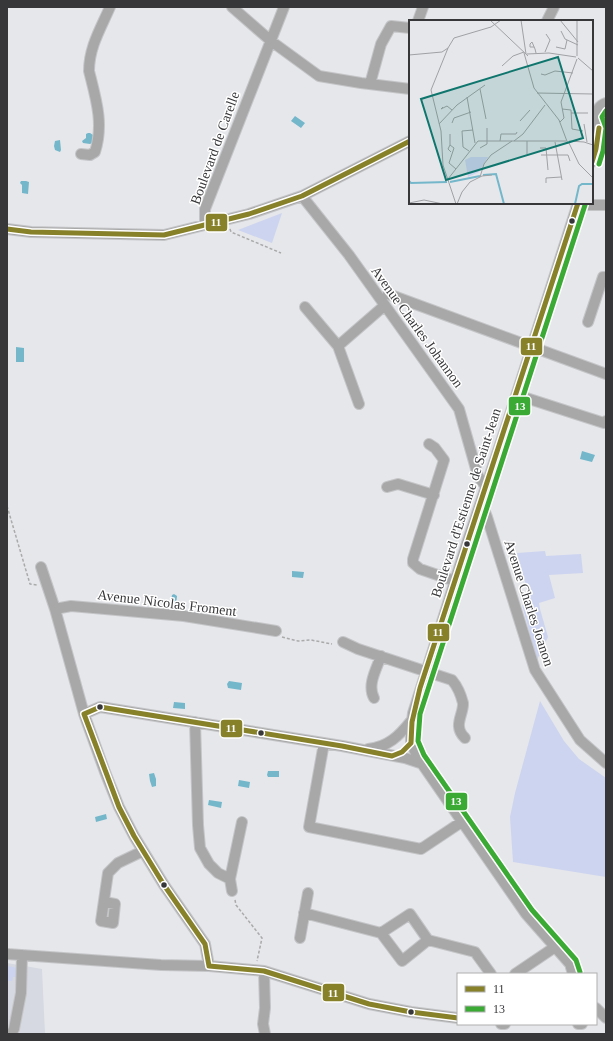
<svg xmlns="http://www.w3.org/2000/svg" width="613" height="1041" font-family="'Times New Roman',serif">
	<rect width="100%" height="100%" fill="#e6e7eb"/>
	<path fill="#d6d9e1" d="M7,963l35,6 3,65h-38z"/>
	<path fill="#cdd4ef" d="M282,213l-10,30 -34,-13z
		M545,551l1,5 35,-2 2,19 -34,2 6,23 -16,5 1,6 8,28 -11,23 -15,-55 10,2 -15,-54z
		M540,701l24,40 15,18 27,19v99l-93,-15 -3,-45 5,-24z
		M7,966l12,2 -1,9h-5l-1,4h-5z"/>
	<path fill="#74b7cb" d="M295,116l10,7 -4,5 -10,-7z
		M88,133h2l3,2 -1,8 -2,1 -7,-1 -1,-2 4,-3v-4z
		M60,140l1,10 -1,2 -5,-2 -1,-4 1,-5z
		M21,181h5l3,1 -1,12 -6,-1v-8l-2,-2z
		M16,347l8,1v14h-8z
		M582,451l13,4 -3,7 -12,-3z
		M292,571l12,1 -1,6 -11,-1z
		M174,594l3,2 -1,11h-6l2,-12z
		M229,681l13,2 -1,7 -13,-2 -1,-4z
		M174,702l11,1v6l-12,-1z
		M268,771h11v6h-11l-1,-2z
		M154,773l2,6v7l-4,1 -2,-6 -1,-7z
		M239,780l11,2 -1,6 -11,-2z
		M209,800l13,2 -1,6 -13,-3z
		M106,814l1,5 -11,3 -1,-5z"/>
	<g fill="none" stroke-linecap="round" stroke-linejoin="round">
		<defs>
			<path id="minor" d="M232,7l39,34 48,35 42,7 49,6
				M418,21l5,-14
				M547,21l7,-14
				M370,84l11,-40 10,-18 19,2
				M606,103c-14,5 -14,23 0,29
				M81,154l9,1 5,-3c9,-28 1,-53 -6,-81 0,-24 12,-43 21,-64
				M592,162l4,-13 3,-21
				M302,196l47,59 110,154 19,67 8,11
				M578,205h28
				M205,224v-15l79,-202
				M7,229l24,3 133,3 85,-21 53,-18 108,-55
				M388,294l218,80
				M305,307l33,39 21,58
				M588,322l15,-45h3
				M338,346l46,-40
				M517,395l87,28 2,-2
				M429,444l6,4 9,12 -31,99v4l7,6 35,12
				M387,487l11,-3 36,11
				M481,502l6,15 48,153 45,70 26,23
				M41,567l14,42 29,105 21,58 14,35 15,29 30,49 41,59 4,22
				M55,609l16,-3 113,10 92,15
				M343,642l15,7 94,31c5,6 9,15 11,23 1,11 -11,23 2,35
				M374,698c-7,-13 2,-28 7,-42
				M84,714l16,-7 242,39 63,12 18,6
				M195,722l3,103 2,23 9,16 9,9 12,6
				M324,743l-15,84 112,22 42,-28
				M368,749c20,-2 31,-13 43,-28
				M232,891l-2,-12 12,-57
				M104,902l11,2 -2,19 -12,-2 7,-48 10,-10 25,-12
				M304,913l77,20 21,28 26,-21
				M381,933l29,-19 18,26 47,12 16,22
				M300,938l8,-45
				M7,954l154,11 48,1 55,5 105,33 42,8 47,6
				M264,971l1,37 -2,16 2,10
				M515,974l40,-27
				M573,974l-3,-10 -44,-50 -108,-156 -7,-15v-13l2,-17 54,-170 40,-119 71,-221
				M596,1008l10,10
				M501,1024h4
				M578,1024h4
				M11,1034l3,-5 7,-36 1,-38"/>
		</defs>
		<use href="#minor" stroke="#c4c5c7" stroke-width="12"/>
		<path stroke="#aaa" stroke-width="1.5" stroke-dasharray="3 2" stroke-linecap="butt" d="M230,229l1,3 50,21
			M7,506l23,78 7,1
			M282,637l16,4 13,-1 21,4
			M235,900l1,5 26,33 -5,23"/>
		<use href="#minor" stroke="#a9a8a9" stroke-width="10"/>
		<defs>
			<path id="bus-1" d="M592,162l4,-13 3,-21
				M7,229l24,3 133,3 85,-21 53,-18 108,-55
				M84,714l16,-7 242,39 50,10 10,-4 9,-9 1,-21 8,-34 158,-485
				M84,714l35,93 15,29 30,49 41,59 4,22
				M209,966l55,5 105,33 42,8 47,6"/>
			<path id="bus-2" d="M599,164l4,-13 3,-23 -4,-11 4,-6
				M580,972l-4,-12 -44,-50 -108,-155 -6,-14 2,-27 165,-509"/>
		</defs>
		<use href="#bus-1" stroke="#fff" stroke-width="8"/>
		<use href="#bus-2" stroke="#fff" stroke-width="8"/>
		<use href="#bus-1" stroke="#87812a" stroke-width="5"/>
		<use href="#bus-2" stroke="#3aaa35" stroke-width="5"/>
	</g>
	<g fill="#37373a" stroke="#fff" stroke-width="1.5">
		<circle cx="572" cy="221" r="3.5"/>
		<circle cx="467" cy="544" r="3.5"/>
		<circle cx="100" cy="707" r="3.5"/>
		<circle cx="261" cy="733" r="3.5"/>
		<circle cx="164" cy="885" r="3.5"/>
		<circle cx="411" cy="1012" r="3.5"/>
	</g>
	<g text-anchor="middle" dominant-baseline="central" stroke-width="3" stroke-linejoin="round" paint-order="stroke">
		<g font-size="14" fill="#37373a" stroke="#fff">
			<text transform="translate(215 148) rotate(-70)">Boulevard de Carelle</text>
			<text transform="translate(417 327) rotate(54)">Avenue Charles Johannon</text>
			<text transform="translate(466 503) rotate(-72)">Boulevard d'Estienne de Saint-Jean</text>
			<text transform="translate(167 603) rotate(7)">Avenue Nicolas Froment</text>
			<text transform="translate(529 603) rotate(72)">Avenue Charles Joanon</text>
		</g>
	</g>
	<g transform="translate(409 20)">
		<rect width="184" height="184" fill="#e6e7eb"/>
		<path d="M62,137h17l-9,15 -11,5 -3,-17z" fill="#cdd4ef"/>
		<path fill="none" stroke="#74b7cb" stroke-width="2" d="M74,155l13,-1 8,30M0,161l2,2 36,-1M41,162l30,-6M166,184l4,-18 3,-2h11"/>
		<path fill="none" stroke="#a0a1a4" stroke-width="1" d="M81,0l38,36M112,0l5,34M151,0l18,22M168,0v36M152,11l4,8 13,6M125,27h-4v-3l2,-2 3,7 1,4M147,27l9,2 2,-9M39,28l-17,42 10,41 2,34 13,39M136,32l5,-12 -4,-6M115,33l10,35 25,32 9,24M118,34l22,-1 27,4M0,35l33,-3 6,-4 6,-10 37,-11 10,-7M169,38l15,13M93,46l11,-10 11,-4M132,54l4,1 10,-4 18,2M71,69l6,30M128,73l56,1M58,77l8,46M34,87l-2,2 6,-3 5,4M153,89l9,1 1,19 11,2M162,93h17M111,101l10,-11M151,102l4,-4 -3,-16 16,-43M43,103l2,-5 17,-6M30,104l18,-19 28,-20M175,104l3,18M41,114v11l-2,4 3,3M91,121l1,-7h15l1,-2M105,121l9,-7 22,-29M160,121l15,1 9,3M146,122l7,38M160,123l10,21 14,14M41,125l4,3 -5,15 7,6M71,128l7,-4v-16M131,128h6l2,22M60,131l-6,-4 -1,-16 11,-1M118,134v-13M132,135h27l2,6M71,157l4,-13 7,-9 21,-14M39,159l30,-38h88M137,163v-5l15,-1M0,183l15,-3 19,4M48,184l5,-12 8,-10 12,-6 10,-1"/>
		<path fill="#0f766e" fill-opacity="0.15" stroke="#0f766e" stroke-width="2" d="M149,37l25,81 -137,42 -25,-81z"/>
		<rect width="184" height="184" fill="none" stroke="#37373a" stroke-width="2"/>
	</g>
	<g stroke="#fff" stroke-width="1.5">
		<rect x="205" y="213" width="23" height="19" rx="4" fill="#87812a"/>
		<rect x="520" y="337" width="23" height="19" rx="4" fill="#87812a"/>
		<rect x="508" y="396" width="23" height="20" rx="4" fill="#3aaa35"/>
		<rect x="427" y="623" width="23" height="19" rx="4" fill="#87812a"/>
		<rect x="220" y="719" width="23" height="19" rx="4" fill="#87812a"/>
		<rect x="445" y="792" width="23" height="19" rx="4" fill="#3aaa35"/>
		<rect x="322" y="983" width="23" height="19" rx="4" fill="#87812a"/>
	</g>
	<g font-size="11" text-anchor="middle" font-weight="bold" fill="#fff">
		<text x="216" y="226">11</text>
		<text x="531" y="350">11</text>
		<text x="520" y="410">13</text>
		<text x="438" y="636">11</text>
		<text x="231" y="732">11</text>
		<text x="456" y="805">13</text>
		<text x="333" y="997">11</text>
	</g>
	<rect width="613" height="1041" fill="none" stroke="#37373a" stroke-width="16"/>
	<rect x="457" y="973" width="140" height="52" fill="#ffffff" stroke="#afafb0"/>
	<rect x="465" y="986" width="20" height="6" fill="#87812a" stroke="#afafb0"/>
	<text x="493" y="993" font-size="12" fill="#37373a">11</text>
	<rect x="465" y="1006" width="20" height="6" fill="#3aaa35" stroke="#afafb0"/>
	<text x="493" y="1013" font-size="12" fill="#37373a">13</text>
</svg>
